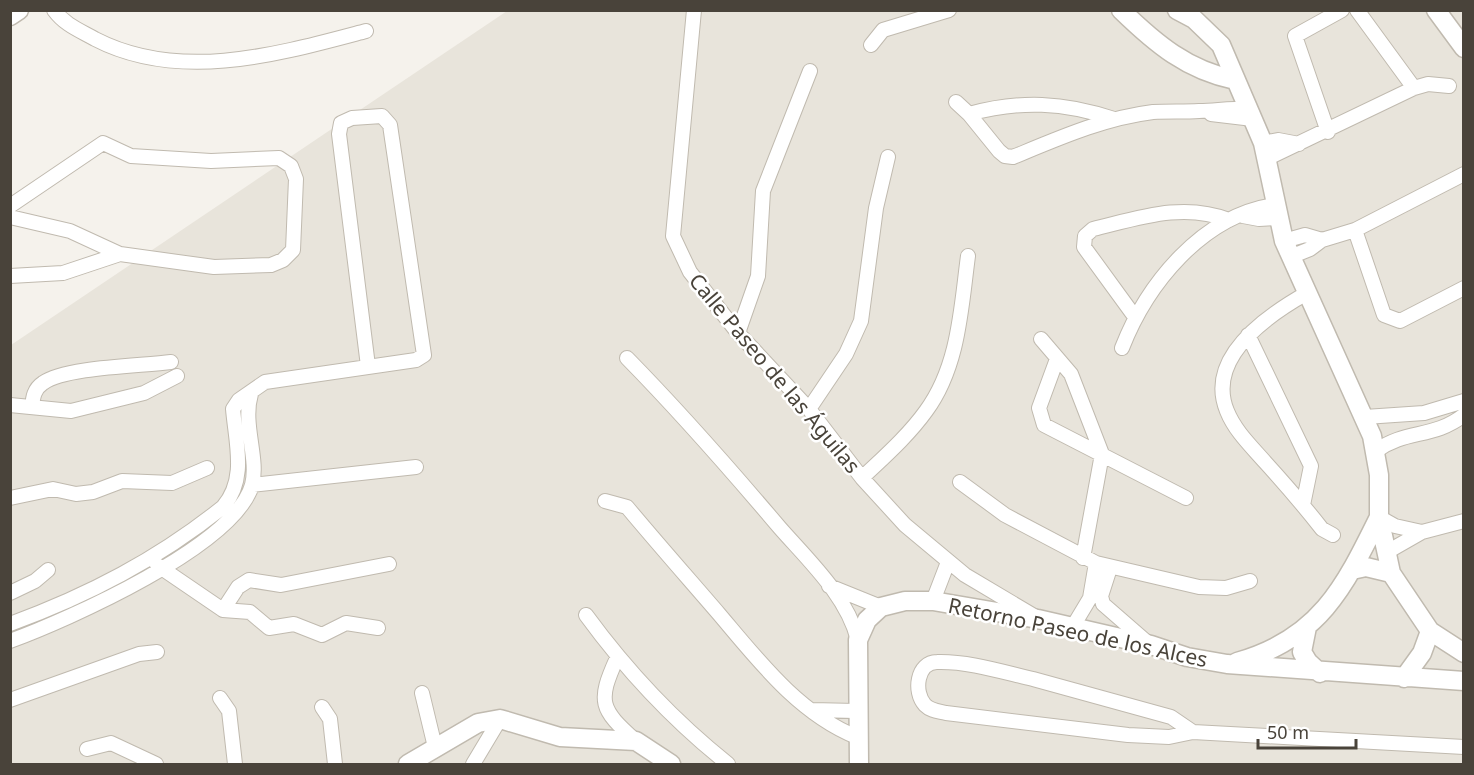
<svg xmlns="http://www.w3.org/2000/svg" width="1474" height="775" font-family="'Noto Sans',sans-serif">
	<rect width="100%" height="100%" fill="#f5f2ec"/>
	<path fill="#e8e4db" d="M507,11h956v753h-1452v-419z"/>
	<g fill="none" stroke-linecap="round" stroke-linejoin="round">
		<defs>
			<path id="minor" d="M54,10c11,15 25,20 41,29 85,44 184,15 271,-8
				M694,10l-21,226 17,36 48,61 71,76 53,69 43,47 60,50 69,41
				M1357,10l57,78
				M871,45l12,-15 66,-20
				M956,102l13,12 30,37 6,5 8,1c46,-19 91,-39 140,-45 16,-1 31,0 46,-1 20,0 30,-4 51,-1
				M969,114c51,-14 95,-12 145,5
				M1211,114l42,5
				M1328,132l-33,-96 47,-26
				M1263,143l15,-3 21,4
				M1268,158l146,-70 14,-4 21,2
				M10,206l93,-63 28,13 80,5 68,-3 12,8 5,13 -3,71 -10,10 -12,5 -57,2 -94,-13 -57,19 -53,3
				M1243,216l16,3 18,-1
				M10,217l60,14 50,23
				M1355,230l29,85 16,6 64,-33
				M1284,241l21,-6 17,5
				M1290,257l20,-8 12,-9 33,-10 109,-56
				M1307,293c-39,22 -102,64 -80,118 8,20 24,35 38,51 20,22 39,44 57,67l11,6
				M1135,317l-51,-70 1,-11 8,-7c46,-11 90,-27 136,-9
				M738,333l20,-57 5,-85 47,-120
				M1248,335l63,131 -8,39
				M1041,339l30,35 31,80 -19,104
				M1122,348c25,-64 80,-132 152,-143
				M627,358c54,55 103,111 153,170 29,33 67,68 78,112
				M1057,359l-18,49 5,17 142,73
				M10,405l61,6 73,-18 33,-17
				M32,407c1,-10 2,-18 11,-24 22,-16 98,-17 128,-21
				M809,409l37,-55 15,-33 15,-113 12,-51
				M1365,417l59,-4 40,-12
				M1376,451c30,-22 57,-12 88,-36
				M862,478c22,-21 46,-42 64,-67 33,-45 35,-103 42,-155
				M960,482l45,33 91,48 103,24 27,1 24,-7
				M252,485l164,-18
				M10,498l43,-9 23,5 17,-2 29,-11 50,2 35,-15
				M605,501l22,6c30,36 61,71 92,107 39,46 80,100 138,123
				M1379,517l16,9 27,6
				M1387,552l35,-20 42,-11
				M157,565l66,45 27,2 19,16 25,-4 28,11 24,-12 32,5
				M1110,568l-9,28 2,8 46,40
				M829,586l52,21
				M10,593l25,-12 13,-11
				M933,601l15,-39
				M223,610l15,-23 11,-7 32,5 108,-21
				M586,615c41,56 88,106 142,149
				M10,624c79,-29 148,-65 213,-117 24,-28 13,-63 10,-98l6,-9 26,-18 151,-22 8,-5 -34,-230 -8,-9 -30,2 -11,5 -2,11 29,232
				M1072,628l18,-30 6,-35
				M10,641c57,-21 225,-95 242,-156 7,-27 -10,-61 -1,-91
				M617,658c-20,44 -17,51 19,83
				M422,693l13,54
				M220,698l9,13 6,53
				M10,700l129,-46 18,-2
				M322,707l8,12 5,45
				M812,710l44,1
				M1193,732l-22,-15c-46,-13 -92,-25 -138,-38 -30,-7 -65,-18 -96,-17 -20,0 -24,30 -12,43 6,6 13,6 21,8l182,22 41,2 24,-5 271,15
				M87,749l24,-6 45,21
				M473,764l27,-45"/>
			<path id="tertiary" d="M1121,10c35,34 66,60 114,70
				M1177,10l17,9 27,26 42,98 21,98 88,195 7,39v42l12,56 39,58 34,22
				M1436,10l28,38
				M10,16l9,-6
				M1352,570l14,-3 25,6
				M1307,627l-5,25 6,10 12,11
				M1237,662c82,-23 107,-74 142,-145
				M1404,678l18,-25 8,-22
				M408,764l70,-41 22,-4 60,18 76,4 35,23
				M859,764l-1,-124 9,-20 14,-13 24,-6h28l105,18 113,26 36,12 40,7 237,17"/>
		</defs>
		<use href="#minor" stroke="#c0baaf" stroke-width="16"/>
		<use href="#tertiary" stroke="#c0baaf" stroke-width="21"/>
		<use href="#minor" stroke="#fff" stroke-width="14"/>
		<use href="#tertiary" stroke="#fff" stroke-width="18"/>
	</g>
	<g text-anchor="middle" dominant-baseline="central" stroke-width="5" stroke-linejoin="round" paint-order="stroke">
		<g font-size="21" fill="#49433a" stroke="#fff">
			<text transform="translate(775 373) rotate(50)">Calle Paseo de las Águilas</text>
			<text transform="translate(1078 632) rotate(12)">Retorno Paseo de los Alces</text>
		</g>
	</g>
	<rect width="1474" height="775" fill="none" stroke="#49433a" stroke-width="24"/>
	<path d="M1258 739v9h98v-9" fill="none" stroke="#49433a" stroke-width="3"/>
	<text x="1267" y="739" font-size="18" fill="#49433a" stroke="#ffffff" stroke-width="4.5" paint-order="stroke">50 m</text>
</svg>
